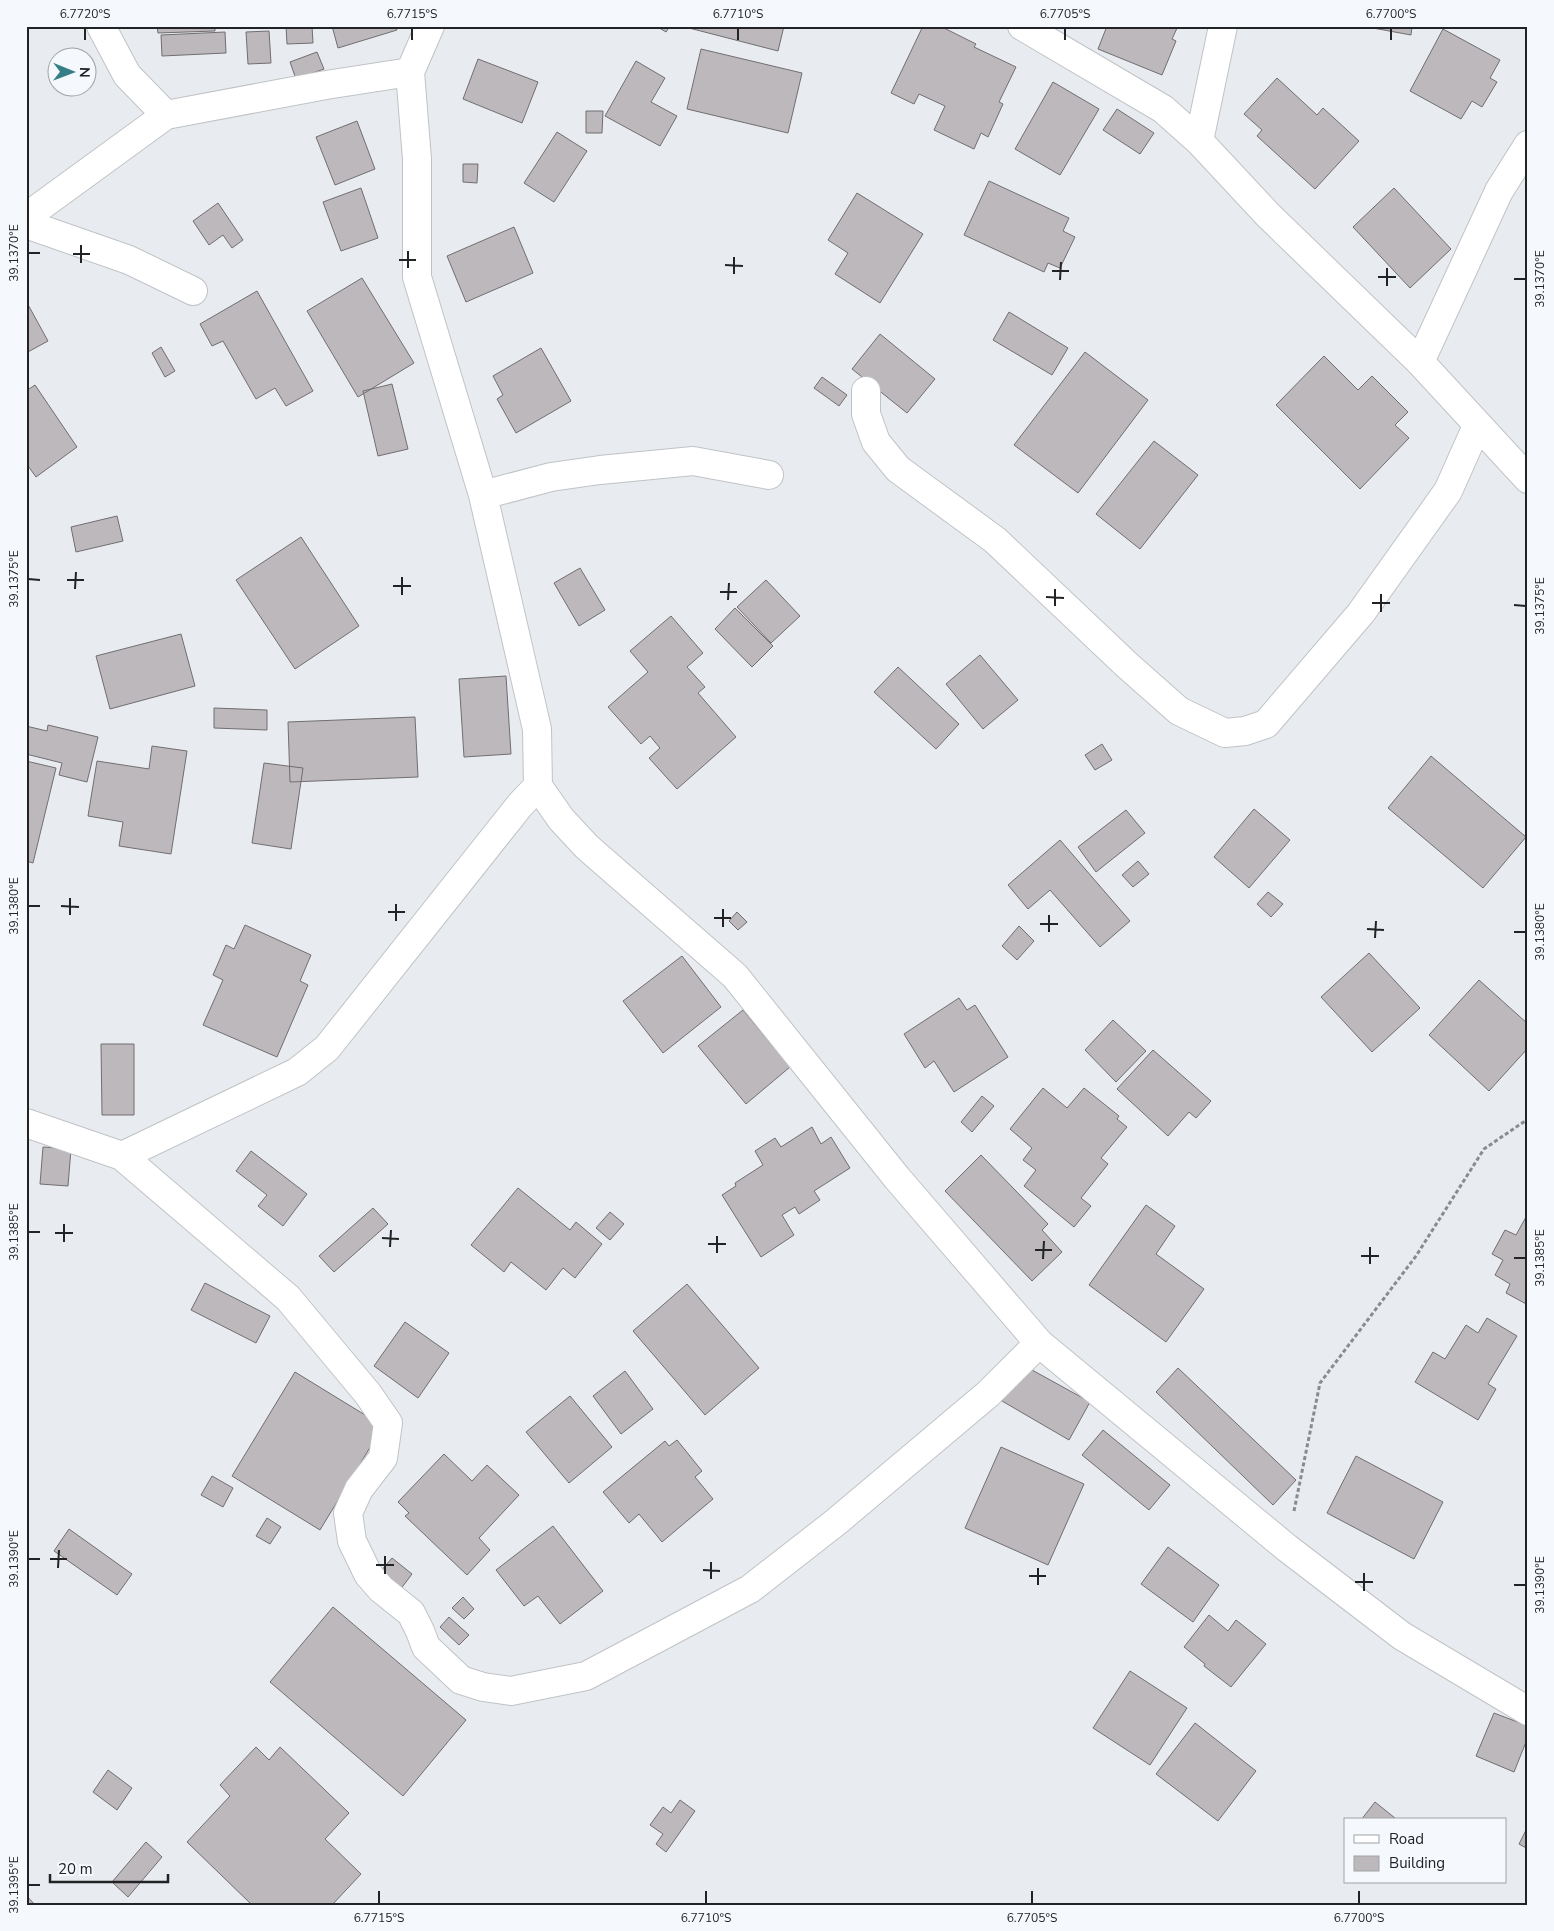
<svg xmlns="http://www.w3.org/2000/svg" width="1554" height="1931" font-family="'Nunito Sans',sans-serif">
	<rect width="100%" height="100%" fill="#e8ebef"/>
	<path fill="#bcb8bc" stroke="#716e71" d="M157,26h58v5l-57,2z
		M286,26h26l1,17 -26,1z
		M332,26h64l1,4 -59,18z
		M656,26h14l-4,6z
		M689,26h95l-6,25 -89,-23z
		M923,26h17l36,18 -2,3 42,20 -17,35 4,2 -15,33 -7,-4 -7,16 -40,-19 11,-24 -26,-12 -5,10 -23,-11z
		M1107,26h71l-6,13 4,2 -14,34 -64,-26z
		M1362,26h50l-1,9z
		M1443,29l57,31 -10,18 7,4 -15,25 -10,-6 -11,18 -51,-28z
		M269,31l2,32 -23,1 -2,-32z
		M225,32l1,21 -64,3 -1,-21z
		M701,49l101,24 -14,60 -101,-24z
		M317,52l7,17 -28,10 -6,-17z
		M478,59l60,23 -16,41 -59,-24z
		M636,61l29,17 -14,24 26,14 -17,30 -55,-30z
		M1277,78l40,37 6,-7 36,33 -44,48 -58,-53 5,-6 -18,-16z
		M1053,82l46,27 -39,66 -45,-26z
		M1117,109l37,24 -14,21 -37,-24z
		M586,111h17l-1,22h-16z
		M357,121l18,48 -40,16 -19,-48z
		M557,132l30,19 -33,51 -30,-19z
		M463,164h15l-1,19 -14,-1z
		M989,181l80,37 -6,13 12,6 -15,31 -12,-5 -4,9 -80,-37z
		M361,188l17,50 -37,13 -18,-49z
		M1394,188l57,61 -41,39 -57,-61z
		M857,193l66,41 -43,69 -45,-29 13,-21 -20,-13z
		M218,203l25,37 -11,8 -9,-13 -14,10 -16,-24z
		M514,227l19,46 -67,29 -19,-46z
		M362,278l52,85 -56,34 -51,-86z
		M257,291l56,100 -27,15 -11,-18 -19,11 -33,-58 -11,5 -12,-22z
		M26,301l22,40 -22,12z
		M1009,312l59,36 -16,27 -59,-35z
		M880,334l55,45 -28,34 -55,-44z
		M161,347l14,24 -10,6 -13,-24z
		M541,348l30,53 -55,32 -19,-34 6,-4 -10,-19z
		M1085,352l63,48 -70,93 -64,-48z
		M1324,356l34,34 14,-14 36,36 -13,13 14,13 -49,51 -84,-84z
		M822,377l25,18 -8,11 -25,-18z
		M392,384l16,65 -30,7 -15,-65z
		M35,385l42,62 -41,30 -10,-14v-72z
		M1154,441l44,34 -58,74 -44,-35z
		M117,516l6,25 -47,11 -5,-25z
		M301,537l58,89 -64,43 -59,-89z
		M580,568l25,42 -26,16 -25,-43z
		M766,580l34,36 -29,27 -34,-36z
		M735,608l38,38 -21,21 -37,-38z
		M671,616l32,37 -16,14 18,20 -7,6 38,44 -59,52 -28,-31 11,-10 -10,-12 -9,8 -33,-37 40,-35 -18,-21z
		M181,634l14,52 -85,23 -14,-53z
		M980,655l38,45 -35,29 -37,-45z
		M898,667l61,57 -23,25 -62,-57z
		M506,676l5,78 -47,3 -5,-78z
		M214,708l53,2v20l-53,-2z
		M415,717l3,60 -128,5 -2,-60z
		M48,725l50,12 -11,45 -28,-7 3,-12 -36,-9v-28l21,5z
		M1102,744l10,16 -17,10 -10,-15z
		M152,746l35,5 -16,103 -52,-8 4,-24 -35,-6 9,-55 52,8z
		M1431,756l95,81 -43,51 -95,-80z
		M26,761l30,7 -23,95 -7,-2z
		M264,763l39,5 -12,81 -39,-6z
		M1254,809l36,31 -41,48 -35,-31z
		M1126,810l19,23 -49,39 -18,-25z
		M1060,840l70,81 -30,26 -50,-57 -22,19 -20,-24z
		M1138,861l11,13 -16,13 -11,-12z
		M1268,892l15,12 -12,13 -14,-13z
		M737,912l10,10 -9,8 -9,-9z
		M245,925l66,30 -11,26 8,4 -31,72 -74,-32 20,-45 -10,-5 13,-30 8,4z
		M1019,926l15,15 -17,19 -15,-14z
		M1369,953l51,55 -48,44 -51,-55z
		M682,956l39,51 -58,46 -40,-52z
		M1479,980l49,44v24l-39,43 -60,-56z
		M959,998l8,12 8,-5 33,52 -54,35 -20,-31 -9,7 -21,-34z
		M743,1010l47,57 -44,37 -48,-58z
		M1113,1020l33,31 -30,31 -31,-32z
		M101,1044h33v71h-32z
		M1153,1050l58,51 -15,17 -7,-6 -21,24 -51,-47z
		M1043,1088l24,20 17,-20 35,28 -2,3 10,8 -26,31 7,6 -27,34 10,8 -17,21 -50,-41 12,-16 -13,-10 9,-12 -22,-19z
		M982,1096l12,10 -22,26 -11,-10z
		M812,1127l9,17 10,-7 19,31 -36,23 6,9 -21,14 -4,-7 -13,8 12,20 -33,22 -39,-62 14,-9 -1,-3 28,-18 -8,-14 20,-13 6,9z
		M43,1147l28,2 -3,37 -28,-2z
		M251,1151l56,43 -24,32 -25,-20 9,-11 -31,-24z
		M981,1155l67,69 -6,6 20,22 -30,29 -87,-90z
		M518,1188l52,42 6,-8 26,22 -27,34 -12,-10 -17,22 -35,-28 -7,10 -33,-27z
		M1146,1205l29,21 -19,28 48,35 -38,53 -77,-57z
		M373,1208l15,16 -54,48 -15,-16z
		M610,1212l14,12 -14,16 -14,-12z
		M1526,1217l2,1v87l-22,-12 4,-9 -15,-9 8,-15 -11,-6 13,-24 11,5z
		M205,1283l65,33 -14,27 -65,-33z
		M687,1284l72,84 -54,47 -72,-84z
		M1487,1318l30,18 -29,48 8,5 -18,31 -63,-38 18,-30 12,7 21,-34 12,8z
		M405,1322l44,31 -31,45 -44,-32z
		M1023,1365l67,37 -21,38 -67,-39z
		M1178,1368l118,112 -23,25 -117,-113z
		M625,1371l28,38 -32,25 -28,-38z
		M295,1372l88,54 -63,104 -88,-54z
		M570,1396l42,51 -43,36 -43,-51z
		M1103,1430l67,55 -21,25 -67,-55z
		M677,1440l25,31 -7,6 18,22 -51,43 -23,-28 -10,9 -26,-31 62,-51 4,5z
		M1001,1447l83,37 -36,81 -83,-37z
		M444,1454l28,27 15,-16 32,30 -40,43 11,12 -23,25 -62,-59 4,-3 -11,-11z
		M1356,1456l87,46 -29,57 -87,-46z
		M212,1476l21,12 -10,19 -22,-12z
		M267,1518l14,9 -11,17 -14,-8z
		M553,1526l50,65 -43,33 -22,-28 -14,10 -28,-36z
		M69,1529l63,45 -15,21 -63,-44z
		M1168,1547l51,38 -26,37 -52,-38z
		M392,1558l20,16 -12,16 -21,-17z
		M463,1597l11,12 -10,10 -12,-11z
		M333,1607l133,113 -63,76 -133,-114z
		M1209,1615l19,16 8,-11 30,24 -35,43 -27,-21 1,-2 -21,-17z
		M449,1617l20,18 -10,10 -19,-18z
		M1130,1671l57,37 -37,57 -57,-37z
		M1494,1713l34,13v11l-14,35 -38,-16z
		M1195,1723l61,48 -38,50 -62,-47z
		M256,1747l13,13 11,-13 69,66 -24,26 36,35 -29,31h-80l-65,-63 43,-46 -10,-11z
		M108,1770l24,18 -15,22 -24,-18z
		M680,1800l15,11 -29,41 -10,-8 7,-10 -13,-9 13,-18 8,6z
		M1375,1802l20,16 -1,2h-33z
		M1528,1826v23l-9,-5z
		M146,1842l16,15 -34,40 -16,-15z
		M26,1895l9,10h-9z"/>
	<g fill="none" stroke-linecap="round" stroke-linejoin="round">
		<defs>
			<path id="minor" d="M101,26l26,49 39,40
				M430,26l-20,46 7,87v118l66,218 54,234 1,57 23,33 26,28 148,129 162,202 142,165 248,205 115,88 126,75
				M1022,26l141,83 36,32
				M1223,26l-24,115 69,74 152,147 108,117
				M26,217l140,-102 160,-30 84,-13
				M26,224l103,36 64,31
				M1420,362l79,-171 29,-46
				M866,391v23l10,28 22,27 97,71 132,125 52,46 46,22 20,-2 21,-7 95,-111 87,-122 29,-65
				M483,495l68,-18 49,-7 93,-9 76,14
				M26,1123l96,33 166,142 80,96 20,29 -5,35 -24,31 -11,24 4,28 16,33 13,15 30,24 9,18 6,16 35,33 22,7 28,4 75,-15 164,-87 86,-67 152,-128 51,-51
				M122,1156l175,-84 30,-24 193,-243 18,-19"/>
		</defs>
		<use href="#minor" stroke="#c0c3c6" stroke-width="30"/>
		<path stroke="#898c8e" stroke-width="3" stroke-dasharray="4 2.5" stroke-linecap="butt" d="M1294,1511l26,-128 96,-127 68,-107 44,-30"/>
		<use href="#minor" stroke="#fff" stroke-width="28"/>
	</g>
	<path fill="none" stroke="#212324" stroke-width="2" d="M85,40v-12M412,40v-12M738,40v-12M1065,40v-12M1391,40v-12M28,253h12M73,254h17M399,260h17M81,263v-18M725,265l18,1M408,268v-17M1052,271h17M734,274v-17M1378,277h18M1514,279h12M1060,280l1,-18M1387,286v-18M28,579l12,1M67,580h17M393,586h18M75,589l1,-17M720,592h17M402,595v-18M1046,597l18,1M728,600l1,-17M1372,603h18M1514,605l12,1M1055,606v-17M1381,612v-18M28,906h12M61,906l18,1M388,912h17M70,915v-17M714,918h17M396,921v-17M1040,924h18M723,927v-18M1367,929l17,1M1049,932v-17M1514,932h12M1375,938l1,-17M28,1232h12M55,1233h18M382,1238l17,1M64,1242v-18M708,1244h18M390,1247l1,-17M1035,1250h17M717,1253v-17M1361,1256h18M1514,1258h12M1043,1259l1,-18M1370,1264v-17M28,1559h12M50,1559h17M376,1565h18M58,1568l1,-18M703,1570l17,1M385,1574v-18M1029,1576h17M711,1579v-17M1355,1582h18M1038,1585v-17M1514,1585h12M1364,1591v-18M28,1885h12M379,1904v-13M706,1904v-13M1032,1904v-13M1359,1904v-13"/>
	<rect width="1554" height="1931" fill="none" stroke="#f5f8fc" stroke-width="55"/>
	<rect x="1344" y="1818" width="162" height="65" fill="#f5f8fc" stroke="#a0a3a6"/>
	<rect x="1354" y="1835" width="25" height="8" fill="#ffffff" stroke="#a0a3a6"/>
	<text x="1389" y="1844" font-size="15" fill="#212324">Road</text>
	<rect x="1354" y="1856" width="25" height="15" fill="#bcb8bc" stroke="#a0a3a6"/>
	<text x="1389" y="1868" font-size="15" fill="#212324">Building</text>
	<g transform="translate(72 72) rotate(91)"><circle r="24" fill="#f5f8fc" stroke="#a0a3a6"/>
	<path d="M0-4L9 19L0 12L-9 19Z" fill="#377f87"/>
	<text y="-8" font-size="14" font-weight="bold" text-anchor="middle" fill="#212324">N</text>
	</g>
	<path d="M50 1874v8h118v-8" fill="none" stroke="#212324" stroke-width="2.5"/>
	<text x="58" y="1874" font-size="15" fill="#212324" stroke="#f5f8fc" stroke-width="4" paint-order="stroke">20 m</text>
	<rect x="28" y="28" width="1498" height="1876" fill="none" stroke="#212324" stroke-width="2"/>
	<g font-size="12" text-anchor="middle" fill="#212324">
		<text x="85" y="18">6.7720°S</text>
		<text x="412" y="18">6.7715°S</text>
		<text x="738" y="18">6.7710°S</text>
		<text x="1065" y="18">6.7705°S</text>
		<text x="1391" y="18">6.7700°S</text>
		<text transform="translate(14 253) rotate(-90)" y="4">39.1370°E</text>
		<text transform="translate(1540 279) rotate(-90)" y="4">39.1370°E</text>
		<text transform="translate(14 579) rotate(-90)" y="4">39.1375°E</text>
		<text transform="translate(1540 606) rotate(-90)" y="4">39.1375°E</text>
		<text transform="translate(14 906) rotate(-90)" y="4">39.1380°E</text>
		<text transform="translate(1540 932) rotate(-90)" y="4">39.1380°E</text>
		<text transform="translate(14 1232) rotate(-90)" y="4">39.1385°E</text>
		<text transform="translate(1540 1258) rotate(-90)" y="4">39.1385°E</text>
		<text transform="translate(14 1559) rotate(-90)" y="4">39.1390°E</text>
		<text transform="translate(1540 1585) rotate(-90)" y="4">39.1390°E</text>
		<text transform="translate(14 1885) rotate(-90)" y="4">39.1395°E</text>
		<text x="379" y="1922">6.7715°S</text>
		<text x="706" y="1922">6.7710°S</text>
		<text x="1032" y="1922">6.7705°S</text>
		<text x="1359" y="1922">6.7700°S</text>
	</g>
</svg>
